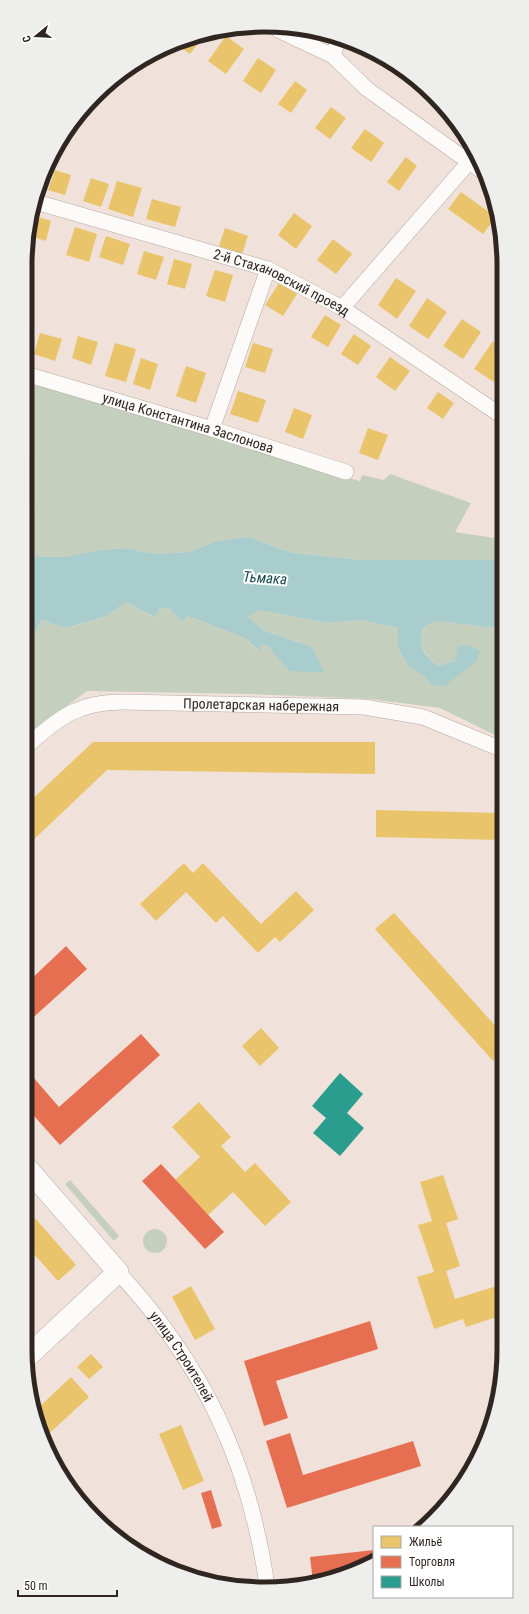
<svg xmlns="http://www.w3.org/2000/svg" width="529" height="1614" font-family="'Roboto Condensed',sans-serif">
	<rect width="100%" height="100%" fill="#f0e2da"/>
	<path fill="#c5cfbe" d="M29,382l331,99 2,-6 22,5 6,-6 81,29 -16,29 46,7v21h-140l-68,-7 -45,-16 -31,4 -28,11 -33,2 -32,-6 -24,2 -36,7 -36,-1z
		M126,602l27,15 7,-9 10,1 12,13 6,-6 57,22 13,13 3,-6 8,1 4,7 39,-6 -47,-16 -17,-14 11,-7 69,13 32,-3 38,8v20l10,18 14,9 9,9 12,3 8,-8 4,-18 -17,5c-15,-15 -20,-17 -15,-39l14,-6 64,8v109l-61,-30 -70,-9 -120,-5 -163,-3 -39,29 -20,18v-110l8,2 5,-10 27,8 38,-12z
		M70,1180l49,56 -5,5 -49,-57z
		M143 1241a12 12 0 1 1 24 0a12 12 0 1 1-24 0Z"/>
	<path fill="#a9cccc" d="M248,537l45,16 68,7h140v69l-64,-8 -14,6c-5,22 0,25 15,39l17,-5 3,-14 9,-2 13,6 -4,11 -33,25 -12,-3 -9,-9 -14,-9 -10,-18v-20l-38,-8 -32,3 -69,-13 -11,7 17,14 47,16 13,26 -35,-2 -17,-18 -4,-7 -8,-1 -2,6 -14,-13 -57,-22 -6,6 -12,-13 -10,-1 -6,9 -28,-15 -20,14 -39,12 -26,-8 -5,11 -8,-3v-72l36,1 36,-7 24,-2 32,6 33,-2 28,-11z"/>
	<path fill="#e9c46a" d="M204,36l-14,18 -11,-8z
		M226,36l18,13 -18,25 -18,-13z
		M364,50l20,7 7,5 -4,5z
		M258,58l18,12 -15,23 -18,-12z
		M403,71l22,18 -1,1 -23,-17z
		M295,81l12,9 -16,23 -13,-9z
		M331,107l15,11 -16,21 -15,-11z
		M365,129l19,14 -13,19 -20,-14z
		M406,157l11,9 -18,25 -12,-9z
		M55,170l16,5 -6,20 -17,-5z
		M91,178l18,6 -8,23 -18,-6z
		M117,181l25,7 -9,29 -25,-8z
		M461,192l35,25 -13,17 -35,-25z
		M152,199l29,8 -6,20 -29,-8z
		M294,213l18,13 -16,23 -18,-14z
		M32,215l19,6 -5,20 -16,-5v-11z
		M75,227l22,7 -8,28 -23,-7z
		M225,228l23,8 -6,18 -23,-8z
		M106,236l24,8 -7,21 -24,-8z
		M333,239l19,15 -16,20 -19,-14z
		M502,243v18l-8,-6z
		M144,251l20,6 -8,23 -19,-6z
		M174,259l18,5 -7,25 -18,-5z
		M215,270l18,5 -8,27 -19,-6z
		M396,278l20,13 -19,28 -19,-14z
		M279,283l18,11 -14,22 -18,-11z
		M427,298l20,14 -19,27 -19,-13z
		M325,315l16,10 -13,22 -17,-10z
		M462,319l19,13 -18,27 -20,-13z
		M40,333l22,6 -7,22 -21,-7z
		M354,334l17,12 -13,19 -17,-11z
		M78,336l20,6 -7,23 -19,-7z
		M493,341l9,6v24l-8,11 -20,-13z
		M115,343l21,6 -10,33 -21,-6z
		M253,343l20,6 -8,24 -20,-6z
		M390,357l20,14 -15,20 -19,-14z
		M141,358l17,6 -8,26 -17,-6z
		M186,366l20,7 -10,30 -20,-7z
		M238,391l28,9 -8,23 -28,-9z
		M438,392l16,11 -11,16 -16,-11z
		M294,408l18,7 -9,24 -18,-7z
		M368,428l20,7 -10,25 -19,-7z
		M93,742h282v32l-268,-4 -80,76v-42z
		M376,810l125,3v27l-125,-3z
		M184,863l9,10 10,-10 58,61 35,-33 18,19 -34,32 -5,-5 -17,16 -35,-37 -7,7 -30,-31 -30,29 -16,-17z
		M394,913l106,118v24l-7,6 -118,-132z
		M261,1028l18,20 -19,18 -18,-20z
		M199,1102l32,35 -10,9 24,26 10,-9 36,39 -26,24 -32,-34 -25,23 -33,-35 25,-23 -28,-30z
		M443,1175l15,44 -12,4 14,43 -14,5 9,28 45,-14v31l-34,11 -3,-8 -29,10 -17,-52 17,-5 -16,-47 14,-4 -12,-39z
		M35,1218l41,47 -18,16 -33,-37 1,-18z
		M191,1286l24,43 -20,11 -23,-43z
		M91,1354l12,13 -14,12 -12,-12z
		M71,1377l18,20 -46,42 -6,-30z
		M181,1425l23,56 -21,9 -24,-56z"/>
	<path fill="#e76f51" d="M66,946l21,23 -61,55 1,-41z
		M141,1034l19,21 -100,90 -34,-38v-23l7,-7 26,30z
		M161,1164l63,68 -19,17 -63,-68z
		M370,1321l8,28 -102,32 12,37 -24,8 -20,-65z
		M290,1433l13,42 110,-34 8,25 -134,42 -21,-67z
		M211,1490l11,36 -10,3 -11,-36z
		M374,1550v9l-48,22 -13,1 -3,-25z"/>
	<path fill="#2a9d8f" d="M340,1073l23,21 -16,19 17,15 -24,28 -27,-23 13,-15 -14,-12z"/>
	<g fill="none" stroke-linecap="round" stroke-linejoin="round">
		<defs>
			<g id="street">
				<path d="M278,30l55,26 34,33 116,83"/>
				<path d="M333,56l5,-16"/>
				<path id="s1" d="M36,202l232,67 74,39 160,108"/>
				<path d="M342,308l128,-147"/>
				<path id="s2" d="M29,375l183,54 134,43"/>
				<path d="M212,429l56,-160"/>
				<path id="s3" d="M27,746c31,-28 51,-44 95,-44l242,5 59,10 78,32"/>
				<path id="s4" d="M118,1272c85,92 131,189 149,313"/>
			</g>
			<path id="secondary" d="M26,1167l92,105 -91,85"/>
		</defs>
		<use href="#street" stroke="#b4a9a2" stroke-width="16"/>
		<use href="#secondary" stroke="#b4a9a2" stroke-width="22"/>
		<use href="#street" stroke="#fdfbf9" stroke-width="15"/>
		<use href="#secondary" stroke="#fdfbf9" stroke-width="21"/>
	</g>
	<g text-anchor="middle" dominant-baseline="central" stroke-width="4" stroke-linejoin="round" paint-order="stroke">
		<g font-size="14" fill="#302621" stroke="#fff">
			<text stroke="none"><textPath href="#s1" startOffset="259">2-й Стахановский проезд</textPath></text>
			<text stroke="none"><textPath href="#s2" startOffset="166">улица Константина Заслонова</textPath></text>
			<text stroke="none"><textPath href="#s3" startOffset="247">Пролетарская набережная</textPath></text>
			<text stroke="none"><textPath href="#s4" startOffset="106">улица Строителей</textPath></text>
		</g>
		<g font-size="15" font-style="italic" fill="#17494d" stroke="#fff">
			<text transform="translate(265 578) rotate(4)">Тьмака</text>
		</g>
	</g>
	<path d="M0 0H529V1614H0ZM264 32H265A232 232 0 0 1 497 264V1350A232 232 0 0 1 265 1582H264A232 232 0 0 1 32 1350V264A232 232 0 0 1 264 32Z" fill="#eeeeed" fill-rule="evenodd"/>
	<path fill="none" stroke="#302621" stroke-width="5" d="M264 32H265A232 232 0 0 1 497 264V1350A232 232 0 0 1 265 1582H264A232 232 0 0 1 32 1350V264A232 232 0 0 1 264 32Z"/>
	<rect x="373" y="1526" width="140" height="72" fill="#ffffff" stroke="#aca8a6"/>
	<rect x="381" y="1536" width="20" height="12" fill="#e9c46a" stroke="#aca8a6"/>
	<text x="409" y="1546" font-size="12" fill="#302621">Жильё</text>
	<rect x="381" y="1556" width="20" height="12" fill="#e76f51" stroke="#aca8a6"/>
	<text x="409" y="1566" font-size="12" fill="#302621">Торговля</text>
	<rect x="381" y="1576" width="20" height="12" fill="#2a9d8f" stroke="#aca8a6"/>
	<text x="409" y="1586" font-size="12" fill="#302621">Школы</text>
	<g transform="translate(36 36) rotate(252)" stroke="#ffffff" stroke-width="3" paint-order="stroke">
	<path d="M0-3L7 15L0 10L-7 15Z" fill="#302621"/>
	<text y="-6" font-size="11" font-weight="bold" text-anchor="middle" fill="#302621">С</text>
	</g>
	<path d="M18 1590v6h99v-6" fill="none" stroke="#302621" stroke-width="2"/>
	<text x="24" y="1590" font-size="12" fill="#302621" stroke="#ffffff" stroke-width="3" paint-order="stroke">50 m</text>
</svg>
